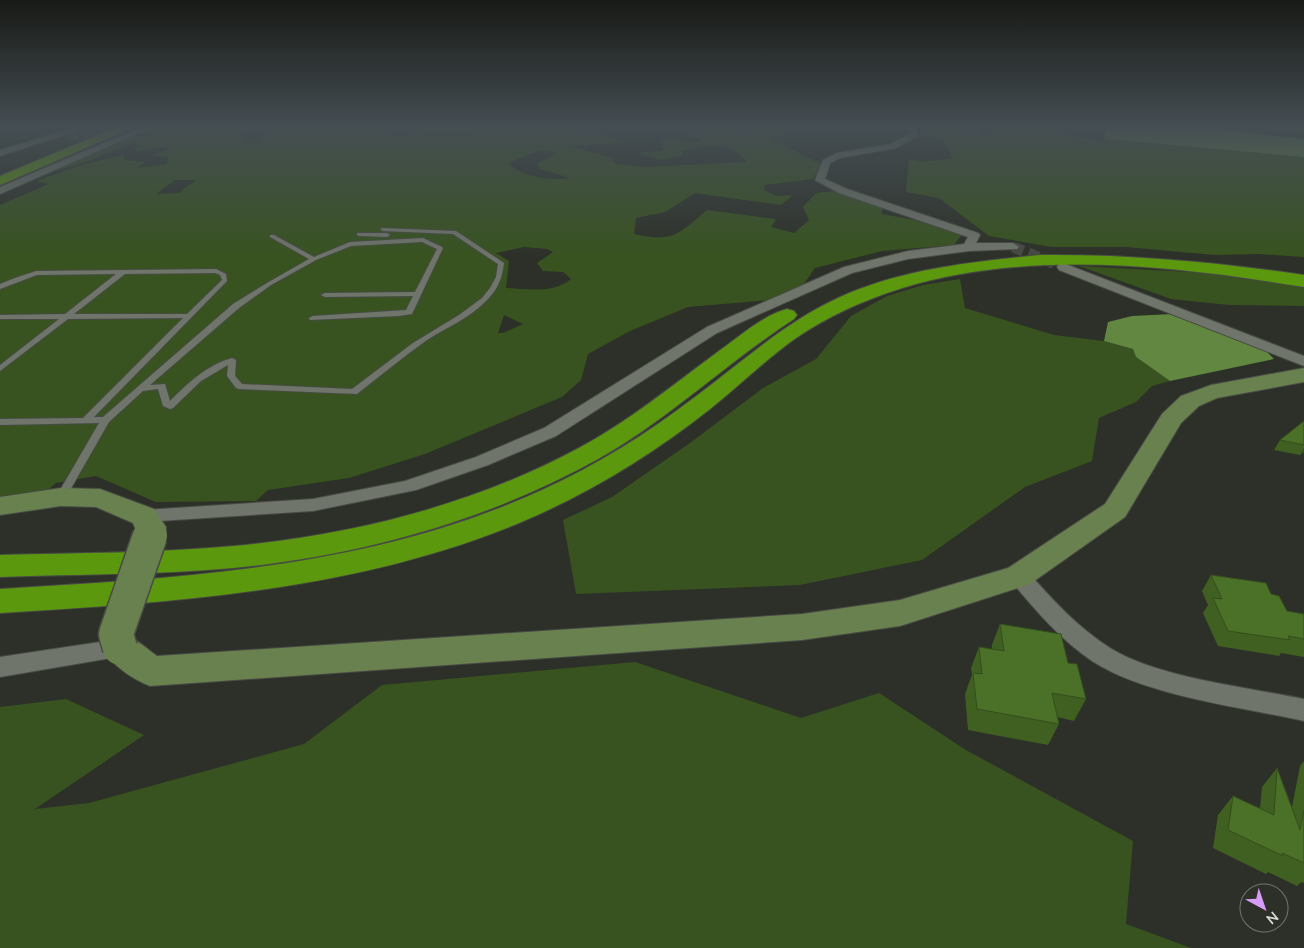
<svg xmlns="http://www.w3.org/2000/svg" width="1304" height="948" font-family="Mulish,sans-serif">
	<rect width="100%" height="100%" fill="#2c3028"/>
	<path fill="#38531f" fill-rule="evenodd" d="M157,126h99l1,2 -16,2 6,11 12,-2 13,-9 17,-4h116l13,4c-15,4 -22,-4 -41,0l21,7 29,-6 49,-1 50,-4 -4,2c34,7 74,-3 104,15l-58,3 42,11 6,7 28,3 103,-5c-16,-22 -41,-17 -65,-11l1,4 -22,5 -23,-7 26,-3 -4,-7 11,-5c10,3 22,6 32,2l-16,-6 30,-3 1,2 17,-2 9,3 21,-6h10l10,5 -15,5 51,26 -8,15 -49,6v5l13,6 16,-1 -12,10 -86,-12 -30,19 -29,6 -2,16c38,9 45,0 73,-24l69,9 -5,8 23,6 15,-13 -6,-13 13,-14 19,-2 47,17v6l33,6 47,14 -8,11 -72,6 -67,17 -12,17 -32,15 -83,7 -58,24 -42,23 -7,26 -19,17 -137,57 -76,24 -81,12 -12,11 -100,1 -60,-26 -40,7 -11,9 -45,8v-295l49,-21 -12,-3 41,-15 45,-11 2,5 20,2 -8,6 30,-4 1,-7 -17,-2 17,-5 -3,-3 -28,4 -3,-2 4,-4 -4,-2 -46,18 -60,18zM540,150l17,3 -20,11 3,5 30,9c-18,3 -49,-1 -62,-15zM175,180h21l-18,13 -22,1zM524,247l23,2 6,3 -16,11 6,8 20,1 8,7c-18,15 -43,10 -65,9l3,-27 -13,-8zM504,315l19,9 -20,9h-5z
		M919,126h36l-3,6 39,4 -1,-10h30l83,16 1,-3 200,18v100l-46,-3 -43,1 -89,-8h-74l-63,-11 -50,-38 -33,-6 3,-33 14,3 30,-4 -11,-19 -21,-4z
		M1214,126h90v9z
		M1079,266l129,7 84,12 12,3v18l-75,-1 -58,-6z
		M960,279l5,29 89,27 50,6 29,8 3,8 34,24 -18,5 -16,16 -37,16 -7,43 -67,26 -103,73 -122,25 -224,9 -13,-74 49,-23 78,-54 73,-55 53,-29 35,-43 36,-20 36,-11z
		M635,662l166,56 78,-25 87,57 167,91 -7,83 65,24h-1191v-241l66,-8 78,36 -109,74 54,-6 215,-59 78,-59z"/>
	<path fill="#618740" d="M1108,126h87l109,13v18l-200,-18z
		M1173,314l91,35 10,10 -104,22 -34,-24 -3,-8 -29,-8 4,-19 24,-6z"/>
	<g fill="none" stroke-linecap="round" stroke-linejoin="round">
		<path stroke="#464a42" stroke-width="9" stroke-dasharray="9 4.5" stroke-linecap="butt" d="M69,135h53"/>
		<path stroke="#464a42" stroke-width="11" stroke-dasharray="11 5.5" stroke-linecap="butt" d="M1013,247l45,18"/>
		<defs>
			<path id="lane" d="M381,228l75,3 48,32c-2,15 -6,26 -17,37 -17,18 -40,27 -60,40 -24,17 -47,36 -70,54l-118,-5 -3,-1 -9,-12 1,-11 -27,16 -28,27 -3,1 -7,-3 -5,-17 -15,2 -34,31 -43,75 -5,3 -5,-3 43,-74 -99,2v-6l83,-1 100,-100 -115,1 -68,52v-6l59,-46h-59v-4l65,-1 51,-40 -79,1 -37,14v-5l15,-6 21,-7 180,-2 10,5 1,7 -133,136h9l130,-113 34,-21 42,-24 -39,-22v-2h4l40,22 36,-15 73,-4 19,9 1,1 -31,66 -13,2 -89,4 -1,-2 4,-2 93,-6 7,-14 -88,1 -4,-2 4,-2 90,-1 22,-43 -15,-7 -71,4 -35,14 -45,25 -32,23 -89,77 15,-1 5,17c18,-18 37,-36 62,-43l4,2 -1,16 7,8 110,5 61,-46 46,-28 23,-17 8,-10 6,-11 2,-13 -45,-30 -70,-3 -2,-1zM215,273l5,2 2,5 -35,34h-113l51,-40z
				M357,233h30l3,2 -3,2 -28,-1 -2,-1z"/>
			<path id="street" d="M80,126h13l-93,30v-6z
				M144,126h11l-155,68v-7z
				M412,126h94l-4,2 -65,3z
				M907,126h8l3,10 -22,12 -56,10 -10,5 -5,16 22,10 131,44 2,2 -4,8h37l6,4 -2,2 -48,2 -61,8 -56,14 -135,60 -161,103 -68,29 -72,25 -103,21 -169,11 -7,-1 -3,-5 3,-5 7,-1 169,-11 92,-18 71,-24 68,-29 163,-101 137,-60 64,-16 56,-7 4,-7 -129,-44 -24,-13 8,-20 14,-7 54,-9 20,-11z
				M1063,263l241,93v10l-245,-96 -2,-3 2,-3z
				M1019,568l8,3c25,28 50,56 83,77 49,30 136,39 194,51v22c-63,-14 -158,-25 -212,-60 -32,-22 -56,-50 -81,-80l-3,-5 3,-5z
				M120,639l9,2 3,7 -3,7 -129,22v-20z"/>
			<path id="secondary" d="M1304,368v14l-87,16 -18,8 -18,17 -56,94 -95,67 -130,42 -98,14 -652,46c-18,-7 -38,-21 -48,-38l5,-10c24,-7 32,5 50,18l645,-42 98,-14 108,-32 97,-64 57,-90 19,-18 30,-11z
				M61,488l39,1 54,20 12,18v6l-4,7 -11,3 -11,-3 -7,-17 -37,-16 -35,-1 -61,9v-18z"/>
			<path id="highway" d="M120,126h16l-136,59v-9z
				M1040,255c89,-1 176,7 264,20v12c-166,-27 -360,-48 -508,51 -30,21 -57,48 -86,71 -58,46 -122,85 -191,114 -164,68 -343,79 -519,90v-24c184,-11 372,-21 542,-99 55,-25 106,-57 153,-93 47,-35 89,-74 143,-99 63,-29 133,-36 202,-43z
				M787,309l7,2 3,4 -3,4c-68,44 -126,101 -196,140 -111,62 -240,97 -365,109 -78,7 -156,6 -233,9v-22c78,-2 156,-2 234,-9 119,-11 239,-41 345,-98 50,-27 94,-63 140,-97 20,-14 44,-36 68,-42z"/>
		</defs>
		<use href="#lane" stroke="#474b44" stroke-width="2"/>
		<use href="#street" stroke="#474b44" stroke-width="2"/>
		<use href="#secondary" stroke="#474b44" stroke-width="2"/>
		<use href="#highway" stroke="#474b44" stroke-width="2"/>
		<use href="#lane" fill="#6f756b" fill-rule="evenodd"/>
		<use href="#street" fill="#6f756b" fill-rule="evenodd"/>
		<use href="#secondary" fill="#69804f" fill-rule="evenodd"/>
		<use href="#highway" fill="#5c980d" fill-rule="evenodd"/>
		<defs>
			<path id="rail" d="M971,133l1,-7
				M978,134l1,-8"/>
		</defs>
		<use href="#rail" stroke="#a0a49e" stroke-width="2.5"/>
		<use href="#rail" stroke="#2c3028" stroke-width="2" stroke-dasharray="5.5" stroke-linecap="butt"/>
		<defs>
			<path id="secondary-bridge-far1" d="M149,537l2,-4"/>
			<path id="secondary-bridge" d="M120,648l-4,-14 34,-98"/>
		</defs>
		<use href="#secondary-bridge-far1" stroke="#474b44" stroke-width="29" stroke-linecap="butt"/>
		<use href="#secondary-bridge" stroke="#474b44" stroke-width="37" stroke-linecap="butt"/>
		<use href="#secondary-bridge-far1" stroke="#69804f" stroke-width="27"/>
		<use href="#secondary-bridge" stroke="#69804f" stroke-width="34"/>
	</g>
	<path fill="#406022" d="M1304,421v31l-4,3 -26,-5 6,-10z
		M1211,575l60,19 16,17 17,3v43l-23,-4 -2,3 -61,-10 -15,-33 5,-8 -6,-14z
		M1000,624l68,39 18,36 -12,22 -17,-4 2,7 -11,21 -80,-15 -3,-36 7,-19 -1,-7 8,-21 13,2v-4z
		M1304,761v122l-3,-1 -4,4 -29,-14 -2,2 -53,-26 5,-33 15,-19 27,13 2,-22 15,-19 15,39 8,-41z"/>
	<path fill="#344e1c" d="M1304,448v4l-4,3z"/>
	<path fill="#4b7028" stroke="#344e1c" d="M1304,421v24l-24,-5z
		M1211,575l55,8 5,11 8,2 8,15 17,3v25l-16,-3 2,4 -62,-9 -15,-33 9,1z
		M1000,624l61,10 7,29 9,1 9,35 -34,-6 7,31 -82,-15 -4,-36 9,1 -3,-27 25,4z
		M1277,768l23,62 4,-20v53l-22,-10 1,3 -55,-26 5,-34 41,19z"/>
	<linearGradient id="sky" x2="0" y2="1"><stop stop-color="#181a16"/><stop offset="0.49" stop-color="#454e53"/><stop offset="1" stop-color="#454e53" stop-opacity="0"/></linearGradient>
	<rect width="1304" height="259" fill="url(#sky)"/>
	<g transform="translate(1264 908) rotate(140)"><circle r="24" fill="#2c3028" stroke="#71756e"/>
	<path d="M0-4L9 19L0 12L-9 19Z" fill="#d79bf9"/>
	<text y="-8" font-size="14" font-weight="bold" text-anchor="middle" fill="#d9dcd7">N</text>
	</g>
</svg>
